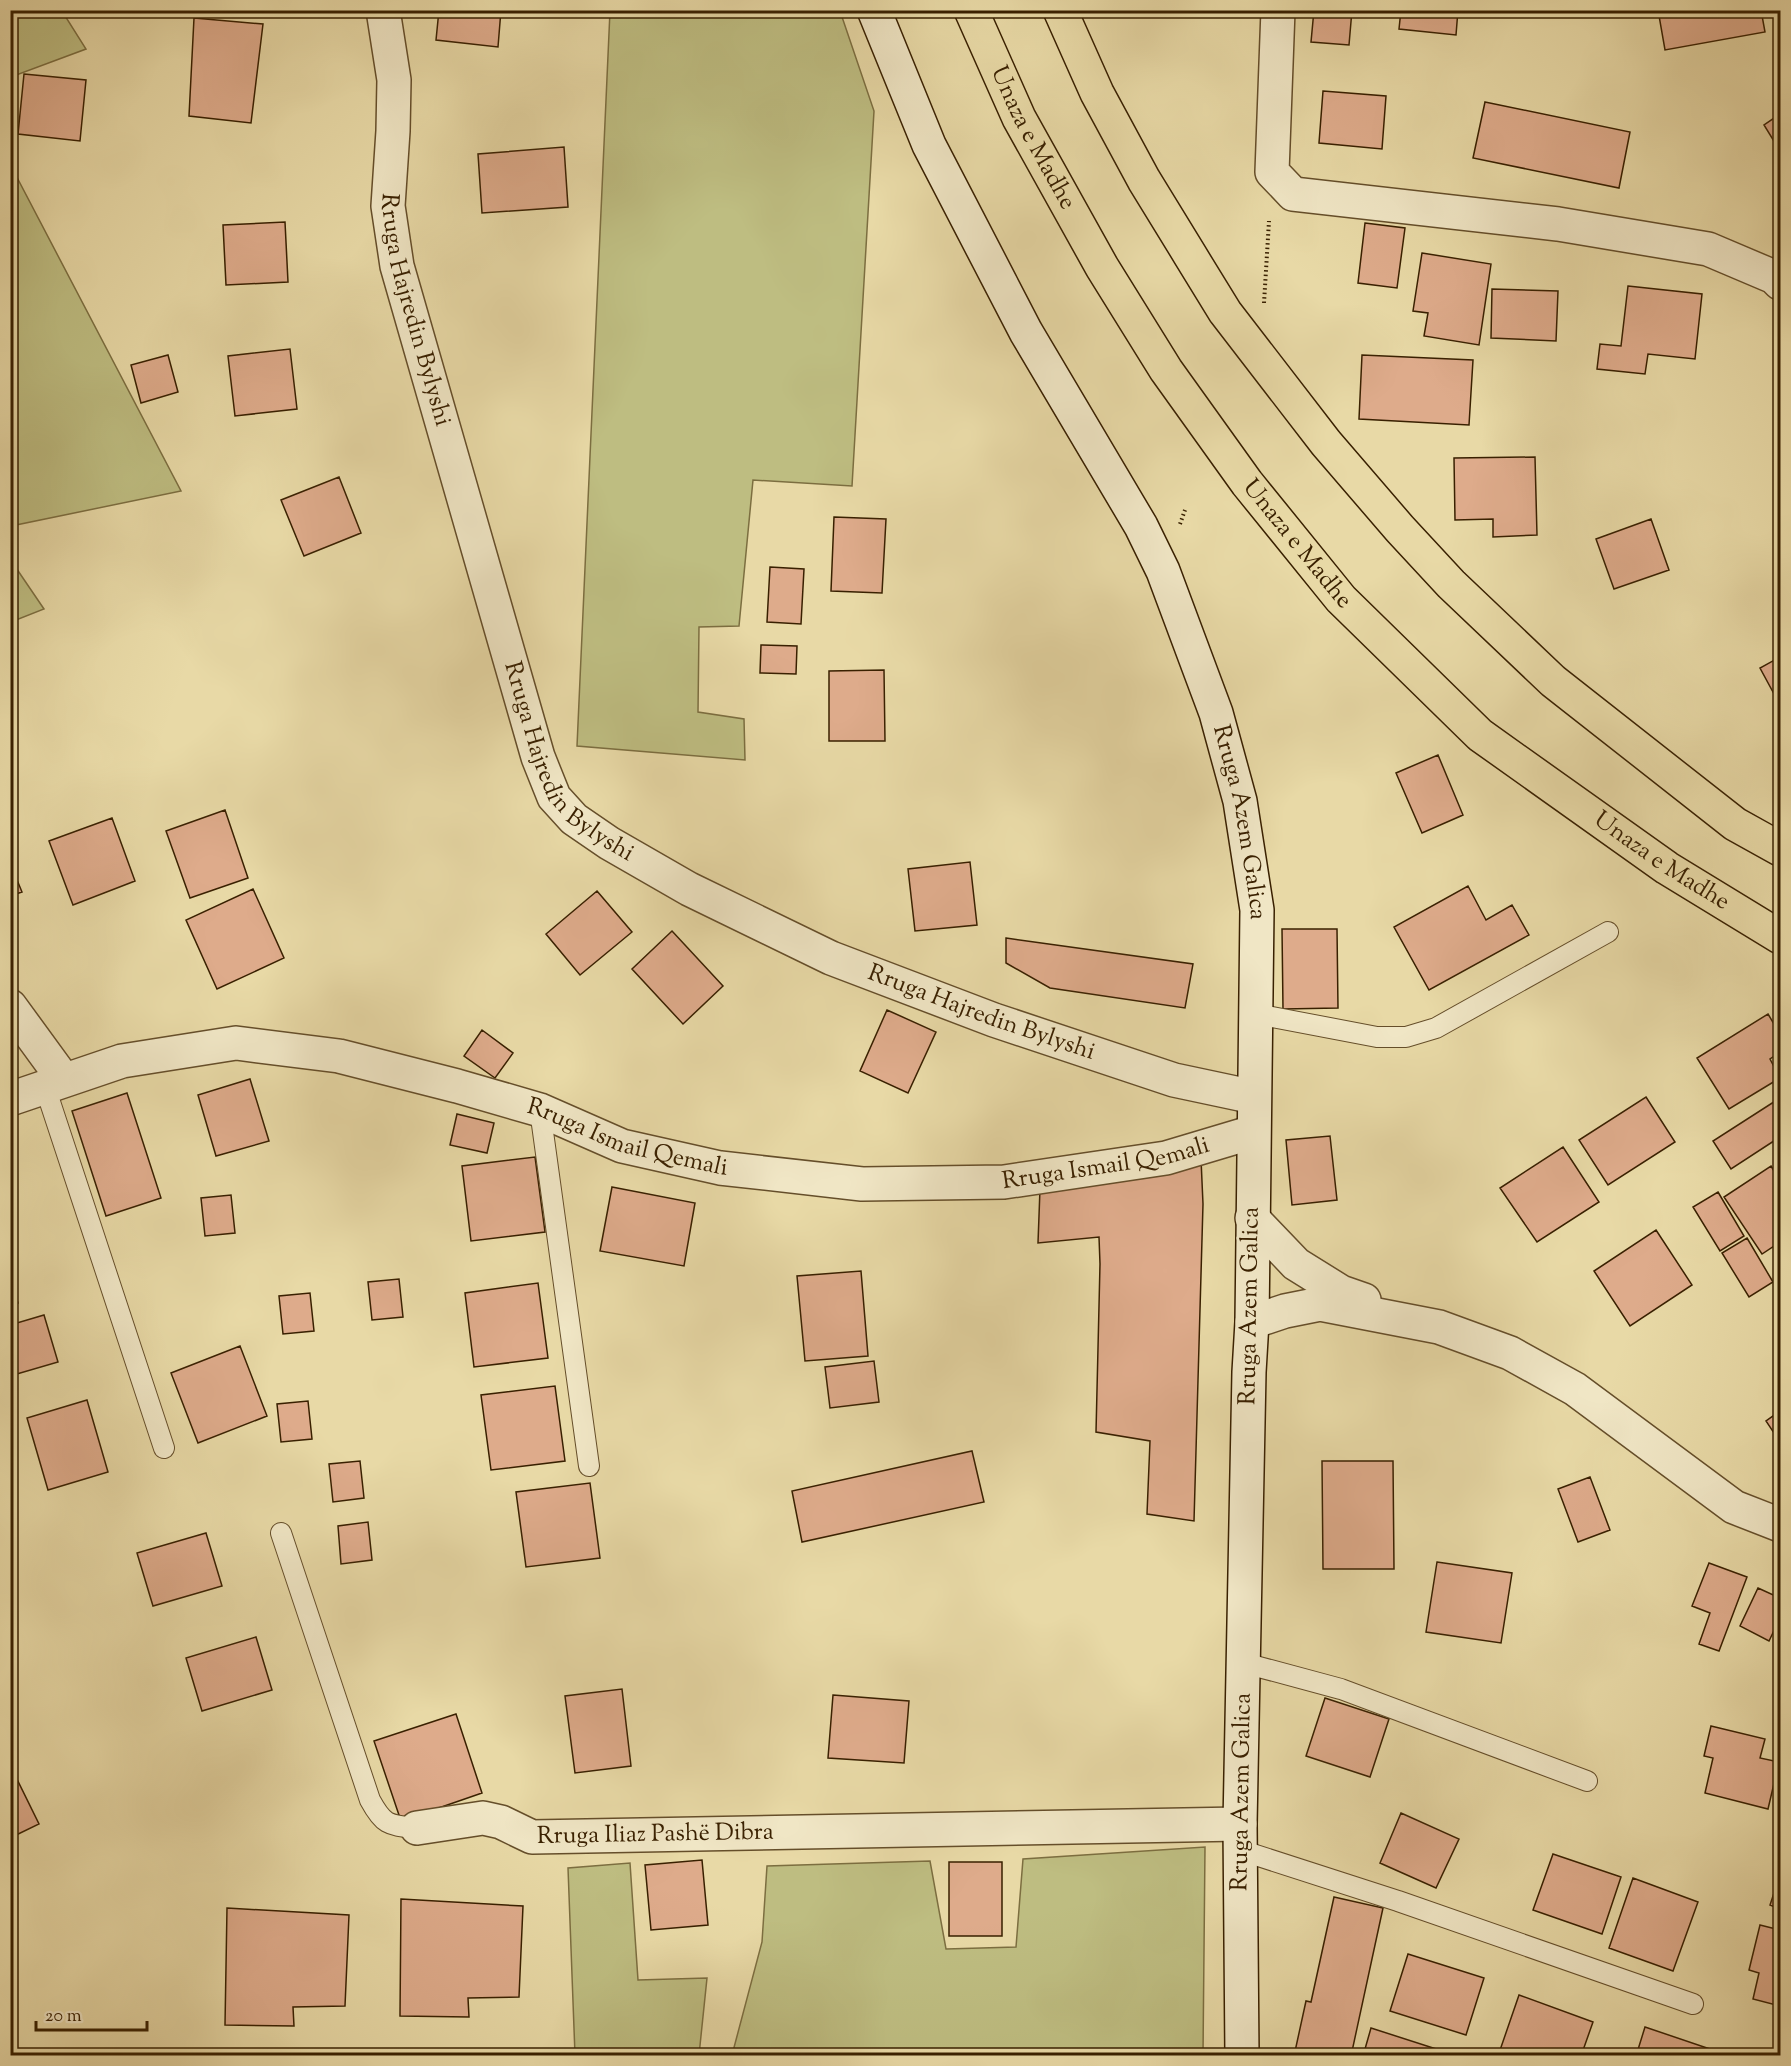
<svg xmlns="http://www.w3.org/2000/svg" width="1791" height="2066" font-family="'Sorts Mill Goudy',serif">
	<rect width="100%" height="100%" fill="#e8d9a6"/>
	<filter id="stains"><feTurbulence type="fractalNoise" baseFrequency=".00333" numOctaves="4"/><feColorMatrix values="0 0 0 0 .2 0 0 0 0 .09 0 0 0 0 .02 0 0 0 .5 -.17"/></filter>
	<radialGradient id="worn" r=".72"><stop offset=".6" stop-color="#630" stop-opacity="0"/><stop offset="1" stop-color="#630" stop-opacity=".3"/></radialGradient>
	<path fill="#bebd81" stroke="#7c6e40" stroke-width="1.5" d="M11,10l51,1 24,38 -75,28z
		M610,11h230l34,100 -22,375 -99,-6 -14,146 -40,1 -1,85 46,7 1,41 -168,-14z
		M10,166h1l170,325 -170,35z
		M10,559l34,50 -33,13h-1z
		M1205,1847l-2,208h-471l30,-113 5,-76 163,-5 16,88 70,-2 7,-88z
		M630,1863l8,117 69,-2 -8,77h-124l-7,-187z"/>
	<path fill="#deab8b" stroke="#392000" stroke-width="1.5" d="M439,10h62l-3,37 -62,-7z
		M1314,10h38l-3,35 -38,-3z
		M1401,10h57l-2,25 -57,-6z
		M1658,10h103l4,22 -100,18z
		M194,18l69,6 -12,99 -62,-7z
		M24,74l62,6 -6,61 -62,-7z
		M1323,91l63,5 -4,53 -63,-6z
		M1485,102l145,30 -11,56 -146,-30z
		M1780,114v37l-16,-26z
		M564,147l4,60 -86,6 -4,-59z
		M285,222l3,60 -62,3 -3,-60z
		M1365,223l40,5 -8,60 -39,-5z
		M1422,253l69,11 -12,81 -55,-9 4,-23 -15,-2z
		M1628,286l74,8 -7,65 -47,-5 -3,20 -48,-5 3,-25 21,2z
		M1492,289l66,2 -2,50 -65,-3z
		M290,349l7,60 -62,7 -7,-60z
		M168,355l10,37 -37,11 -10,-38z
		M1362,355l111,5 -4,65 -110,-6z
		M1535,457l2,78 -44,2v-18l-38,1 -1,-62z
		M339,477l22,56 -57,23 -23,-56z
		M834,517l52,2 -4,74 -51,-2z
		M1651,519l18,51 -55,19 -18,-50z
		M770,567l34,2 -3,55 -34,-2z
		M761,645l36,1 -1,28 -36,-1z
		M1780,657v48l-20,-37z
		M884,670l1,71h-56v-70z
		M1438,755l25,60 -41,18 -26,-60z
		M225,810l23,68 -58,20 -24,-67z
		M112,818l23,63 -62,24 -24,-64z
		M970,862l7,63 -62,6 -7,-62z
		M10,863l12,29 -12,4z
		M1468,886l18,34 26,-15 17,30 -100,55 -35,-63z
		M253,889l31,69 -67,31 -31,-69z
		M597,891l35,41 -52,43 -34,-41z
		M1282,929h55l1,79 -55,1z
		M672,931l51,55 -40,38 -51,-55z
		M1006,938l187,26 -8,44 -135,-20 -44,-25z
		M887,1010l49,22 -28,61 -48,-22z
		M1768,1014l12,20v18l-10,7 10,19 -51,31 -32,-51z
		M482,1030l31,23 -18,25 -31,-22z
		M250,1079l19,62 -53,15 -18,-61z
		M127,1093l34,105 -55,18 -34,-105z
		M1646,1097l29,45 -67,43 -29,-45z
		M1780,1098v39l-49,32 -18,-28z
		M457,1114l37,9 -7,30 -37,-8z
		M1330,1136l7,64 -45,5 -6,-65z
		M1563,1147l36,55 -62,40 -37,-54z
		M535,1157l10,75 -74,9 -9,-75z
		M1201,1159l2,45 -9,317 -47,-7 3,-73 -54,-9 4,-168 -1,-27 -61,6 2,-54z
		M1771,1166l9,15v61l-18,12 -38,-57z
		M612,1187l83,16 -11,63 -84,-15z
		M1718,1192l26,44 -24,15 -27,-44z
		M231,1195l4,38 -30,3 -4,-38z
		M1656,1230l36,55 -62,41 -36,-55z
		M1747,1238l26,44 -24,15 -27,-44z
		M861,1271l7,85 -63,5 -8,-85z
		M10,1275l8,28 -8,3z
		M399,1279l4,38 -31,3 -4,-38z
		M538,1283l10,75 -74,9 -9,-74z
		M310,1293l4,38 -31,3 -4,-38z
		M44,1315l14,47 -48,14v-51z
		M240,1346l27,70 -69,27 -27,-70z
		M874,1361l5,41 -49,6 -5,-41z
		M555,1386l10,75 -74,9 -10,-75z
		M87,1400l21,72 -60,18 -21,-72z
		M308,1401l4,38 -31,3 -4,-38z
		M1780,1411v31l-14,-21z
		M972,1451l12,51 -182,40 -10,-51z
		M360,1461l4,37 -31,4 -4,-38z
		M1322,1461h71l1,108h-71z
		M1590,1477l20,53 -32,12 -20,-53z
		M590,1483l10,75 -74,9 -10,-75z
		M368,1522l4,38 -31,4 -3,-38z
		M206,1533l16,53 -69,20 -16,-53z
		M1437,1562l75,11 -11,70 -75,-11z
		M1709,1563l38,14 -28,74 -20,-7 11,-31 -18,-7z
		M1758,1588l22,10v20l-11,23 -29,-15z
		M256,1637l16,53 -70,21 -16,-53z
		M622,1689l9,77 -56,7 -10,-77z
		M833,1695l76,6 -5,62 -76,-5z
		M1325,1698l64,21 -19,58 -64,-21z
		M456,1714l26,79 -81,28 -27,-80z
		M1711,1726l54,13 -5,19 19,4 -11,47 -63,-16 8,-35 -9,-2z
		M10,1765l29,59 -29,14z
		M1401,1813l58,26 -23,49 -56,-25z
		M1553,1854l68,23 -19,57 -69,-24z
		M702,1860l6,65 -57,5 -6,-65z
		M949,1862h53v74h-53z
		M1780,1875v34l-10,-4z
		M1633,1878l65,24 -25,69 -64,-23z
		M1334,1897l49,11 -32,148h-57l12,-55 5,1z
		M401,1899l122,7 -4,91 -51,1 1,19 -69,-1z
		M227,1908l122,7 -4,91 -52,1 1,19 -69,-1z
		M1760,1925l20,5v76l-27,-7 6,-26 -10,-3z
		M1408,1954l76,24 -18,57 -76,-24z
		M1519,1995l74,27 -12,34h-83z
		M1645,2027l65,22 -2,7h-72z
		M1371,2028l87,28h-95z"/>
	<g fill="none" stroke-linecap="round" stroke-linejoin="round">
		<defs>
			<path id="service" d="M1256,1014l121,23h29l30,-9 172,-96
				M45,1087l119,361
				M540,1110l49,356
				M281,1533l89,267c14,26 19,25 47,28
				M1244,1663l97,26 246,92
				M1240,1850l158,51 295,103"/>
			<g id="minor">
				<path id="s1" d="M383,10l11,70 -1,51 -5,75 9,60 141,491 16,40 20,22 35,24 80,46 142,69 163,62 180,60 80,17"/>
				<path d="M1278,10l-6,162 21,22 265,30 150,25 66,28 6,6"/>
				<path d="M10,1006l54,74"/>
				<path d="M1252,1218l44,46 45,28 23,8"/>
				<path d="M1252,1322l33,-11 35,-7 119,23 71,26 65,36 159,118 46,18"/>
				<path id="s2" d="M417,1828l66,-10 18,4 31,15 708,-13"/>
			</g>
			<g id="tertiary">
				<path id="s3" d="M10,1099l112,-38 114,-18 103,13 118,30 83,24 82,36 98,22 142,16 142,-2 162,-24 87,-26"/>
			</g>
			<g id="secondary">
				<path id="s4" d="M874,10l55,135 97,187 115,194 22,45 53,142 24,88 17,109 -5,412 -3,50 -9,452 2,232"/>
			</g>
			<g id="trunk">
				<path id="s5" d="M971,10l48,108 83,149 64,103 81,113 94,116 139,136 187,133 113,69"/>
				<path d="M1060,10l37,83 47,87 46,75 35,57 101,131 74,86 51,55 102,97 182,143 45,25"/>
			</g>
		</defs>
		<use href="#service" stroke="#654e2a" stroke-width="22"/>
		<use href="#minor" stroke="#654e2a" stroke-width="36"/>
		<use href="#tertiary" stroke="#654e2a" stroke-width="36"/>
		<use href="#secondary" stroke="#392000" stroke-width="36"/>
		<use href="#trunk" stroke="#392000" stroke-width="36"/>
		<path stroke="#392000" stroke-width="4" stroke-dasharray="1.5 3" stroke-linecap="butt" d="M1264,303l5,-82
			M1180,524l5,-14"/>
		<use href="#service" stroke="#f0e6c5" stroke-width="20"/>
		<use href="#minor" stroke="#f0e6c5" stroke-width="33"/>
		<use href="#tertiary" stroke="#f0e6c5" stroke-width="33"/>
		<use href="#secondary" stroke="#f0e6c5" stroke-width="33"/>
		<use href="#trunk" stroke="#e8d9a6" stroke-width="33"/>
	</g>
	<g text-anchor="middle" dominant-baseline="central" stroke-width="5" stroke-linejoin="round" paint-order="stroke">
		<g font-size="24" fill="#392000" stroke="#f0e6c5">
			<text stroke="none"><textPath href="#s5" startOffset="142">Unaza e Madhe</textPath></text>
			<text stroke="none"><textPath href="#s1" startOffset="304">Rruga Hajredin Bylyshi</textPath></text>
			<text stroke="none"><textPath href="#s5" startOffset="628">Unaza e Madhe</textPath></text>
			<text stroke="none"><textPath href="#s1" startOffset="790">Rruga Hajredin Bylyshi</textPath></text>
			<text stroke="none"><textPath href="#s4" startOffset="896">Rruga Azem Galica</textPath></text>
			<text stroke="none"><textPath href="#s5" startOffset="1114">Unaza e Madhe</textPath></text>
			<text stroke="none"><textPath href="#s1" startOffset="1294">Rruga Hajredin Bylyshi</textPath></text>
			<text stroke="none"><textPath href="#s3" startOffset="638">Rruga Ismail Qemali</textPath></text>
			<text stroke="none"><textPath href="#s3" startOffset="1124">Rruga Ismail Qemali</textPath></text>
			<text transform="translate(1250 1306) rotate(-89)">Rruga Azem Galica</text>
			<text transform="translate(1242 1792) rotate(-89)">Rruga Azem Galica</text>
			<text stroke="none"><textPath href="#s2" startOffset="243">Rruga Iliaz Pashë Dibra</textPath></text>
		</g>
	</g>
	<rect width="1791" height="2066" fill="none" stroke="#e8d9a6" stroke-width="36"/>
	<rect x="12" y="12" width="1767" height="2042" fill="none" stroke="#392000" stroke-width="3"/>
	<rect x="18" y="18" width="1755" height="2030" fill="none" stroke="#392000" stroke-width="1.5"/>
	<path d="M36 2021v9h111v-9" fill="none" stroke="#392000" stroke-width="3"/>
	<text x="45" y="2021" font-size="18" fill="#392000" stroke="#f0e6c5" stroke-width="4.5" paint-order="stroke">20 m</text>
	<rect width="100%" height="100%" filter="url(#stains)"/>
	<rect width="100%" height="100%" fill="url(#worn)"/>
</svg>
